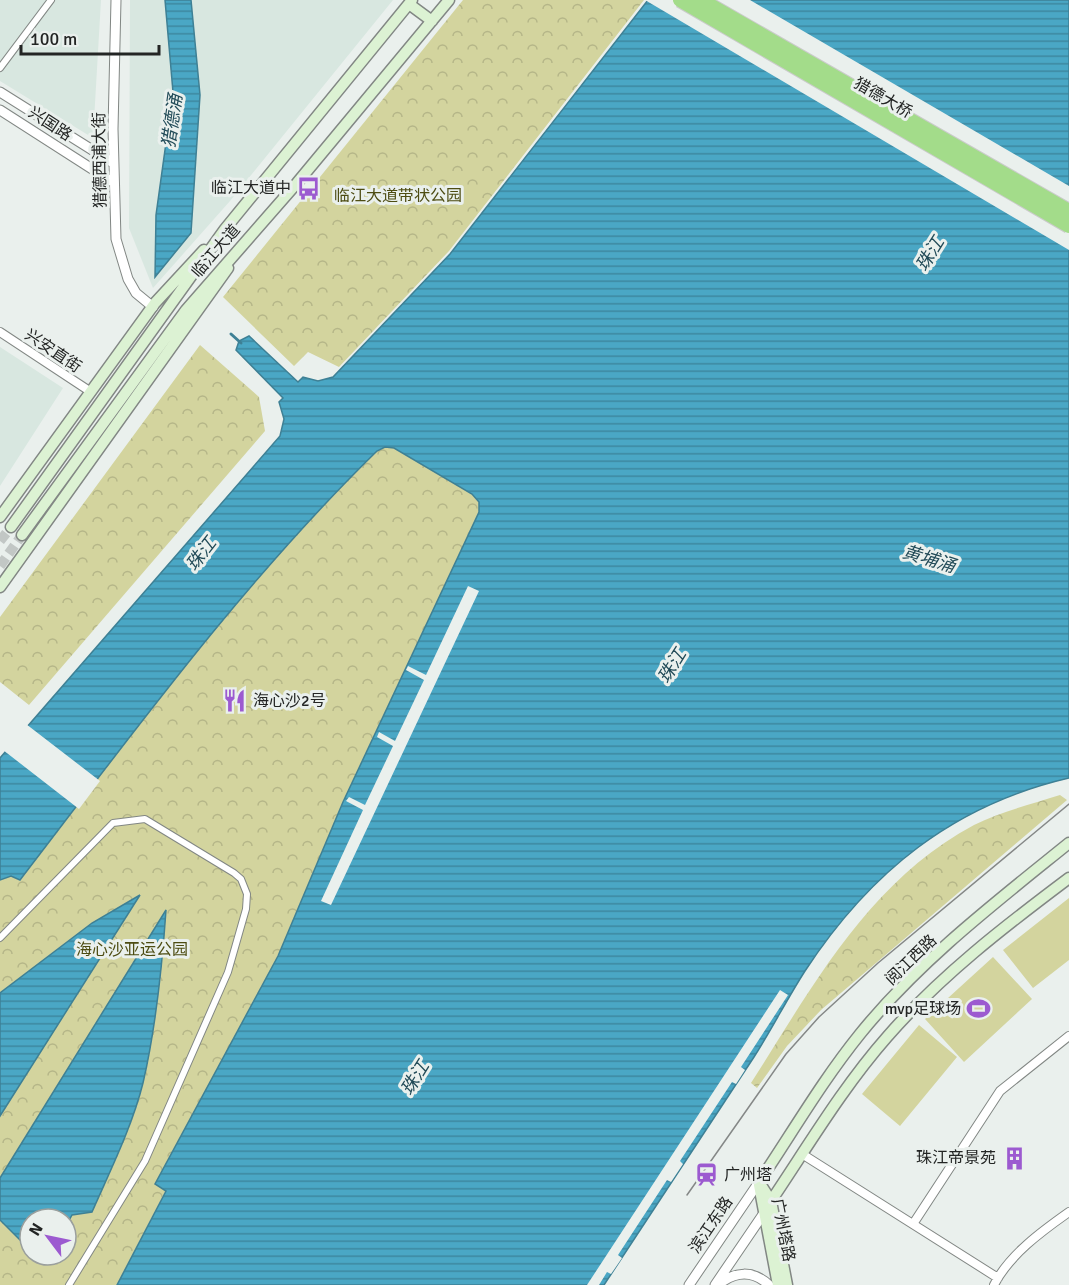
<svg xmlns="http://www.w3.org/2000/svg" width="1069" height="1285" font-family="Signika,'Noto Sans SC',sans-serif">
	<defs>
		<pattern id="park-crowns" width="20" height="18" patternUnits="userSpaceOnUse" patternTransform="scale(1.5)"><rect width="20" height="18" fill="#d3d49e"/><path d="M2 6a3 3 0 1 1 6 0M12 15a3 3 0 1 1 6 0" fill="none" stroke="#b5b688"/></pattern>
		<pattern id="water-rules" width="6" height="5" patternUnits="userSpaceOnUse" patternTransform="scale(1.5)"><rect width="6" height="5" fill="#4aa7c5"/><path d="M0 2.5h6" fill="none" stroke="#3d88a0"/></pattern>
	</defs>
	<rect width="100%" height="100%" fill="#eaf0ed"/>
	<path fill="#d8e7e0" d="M0,0h101l-8,138 -93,-57z
		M130,0h263l-163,201 -77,87 -24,-60z
		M0,347l63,41 -63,98z"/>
	<path fill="url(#park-crowns)" fill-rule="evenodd" d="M463,0h181l-195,251 -110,116 -31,-15 -14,14 -71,-69z
		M200,345l59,52 6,34 -236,274 -29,-23v-65z
		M385,447l9,1 78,46 7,8v10l-136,290 -65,154 -122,227 10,7 -49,95h-117v-405l11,-4 8,4c114,-147 225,-300 358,-429zM30,1219h36v36h-36z
		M1060,795l7,5 -246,210 -34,36 -30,42 -6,-5c62,-97 118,-202 223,-258 26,-13 58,-21 86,-30z"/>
	<path fill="#d3d49e" d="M1069,898v62l-36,28 -30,-38z
		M993,957l39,42 -68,63 -39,-43z
		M919,1025l38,32 -57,69 -38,-32z"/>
	<path fill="url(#water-rules)" stroke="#3e8095" stroke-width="1.5" d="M165,0h26l9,95 -9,138 -36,44 1,-62 17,-123z
		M648,0h421v778c-116,27 -199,94 -264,193 -18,28 -33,58 -51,86 -50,76 -100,152 -150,228h-487l49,-94 -11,-7 123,-228 65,-154 136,-290v-10l-7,-8 -78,-46 -9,-1 -8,4c-133,130 -244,282 -357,429l-9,-4 -11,4v-122l280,-322 4,-17 -5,-17 4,-4 -47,-48 3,-9 10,-5 49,46 5,-5 15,4 15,-4 117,-123z
		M140,895l-140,221v-123l92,-70z
		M166,910c-4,58 -10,117 -23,173 -11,44 -33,88 -51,129l-20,3 -6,11v-7h-36v31l-30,-30v-42z"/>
	<path fill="#eaf0ed" d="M645,0h105l319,186v64z
		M468,586l11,5 -148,314 -10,-4 42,-91 -17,-9 3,-4 16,8 28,-59 -16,-9 2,-5 16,9 29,-61 -18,-10 2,-4 18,9z
		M26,724l74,57 -21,28 -76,-59z
		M780,990l8,5 -47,72 4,3 -9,14 -4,-2 -52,79 3,3 -12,18 -4,-2 -49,75 4,3 -11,16 -4,-2 -8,13h-12z"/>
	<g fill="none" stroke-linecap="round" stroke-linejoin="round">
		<path stroke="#3e8095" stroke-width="3" d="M231,334l10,9"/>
		<path stroke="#c2c7c5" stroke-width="10" stroke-dasharray="10 5" stroke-linecap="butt" d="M0,541l11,-14
			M0,566l22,-31"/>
		<defs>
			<path id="pedestrian" d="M0,68l51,-68
				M0,938l113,-115 32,-4 89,54 7,6 6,15 -1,15 -18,63 -83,189 -76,124"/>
			<path id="minor" d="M0,332l91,60
				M802,1154l196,124
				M913,1224l87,-133 69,-55
				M994,1285c15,-30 48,-54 75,-73"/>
			<path id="tertiary" d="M116,0l-3,129 3,110 12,40 8,14 17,14
				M0,92l113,71
				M0,110l114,73
				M689,1285l70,-103
				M715,1285l51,-75
				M718,1285c17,-14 35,-15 51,0"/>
			<path id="secondary" d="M409,4l23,17
				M0,517l155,-214 49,-53
				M11,527l214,-298 187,-229
				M22,535l164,-225 111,-127 152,-183
				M0,587l228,-319
				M759,1182c33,-49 63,-101 101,-148 59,-73 136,-132 209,-191
				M759,1182l12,19 16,84
				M759,1185l19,100
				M771,1201c37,-55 72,-114 116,-164 53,-61 118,-111 182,-159"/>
		</defs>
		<use href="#pedestrian" stroke="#828784" stroke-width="8"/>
		<use href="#minor" stroke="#828784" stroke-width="10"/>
		<use href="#tertiary" stroke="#828784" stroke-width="11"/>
		<use href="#secondary" stroke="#828784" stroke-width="13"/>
		<use href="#pedestrian" stroke="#fff" stroke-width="6"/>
		<use href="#minor" stroke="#fff" stroke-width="8"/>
		<use href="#tertiary" stroke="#fff" stroke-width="9"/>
		<use href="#secondary" stroke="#dcf2d3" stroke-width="10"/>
		<path stroke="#858887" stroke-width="1.5" d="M687,1195l99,-141 33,-37 59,-54 191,-159"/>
		<defs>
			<path id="trunk-bridge" d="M680,0l389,226
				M701,0l368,211"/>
		</defs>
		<use href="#trunk-bridge" stroke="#cacbca" stroke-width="16" stroke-linecap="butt"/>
		<use href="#trunk-bridge" stroke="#a3dc8a" stroke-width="14"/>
	</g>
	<defs>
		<symbol id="bus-bare" viewBox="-9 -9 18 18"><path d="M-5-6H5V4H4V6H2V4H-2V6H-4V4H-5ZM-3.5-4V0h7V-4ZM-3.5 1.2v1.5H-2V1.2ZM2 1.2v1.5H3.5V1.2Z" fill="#9c5ad0" stroke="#eaf0ed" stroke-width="2.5" paint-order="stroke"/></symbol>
		<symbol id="restaurant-bare" viewBox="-9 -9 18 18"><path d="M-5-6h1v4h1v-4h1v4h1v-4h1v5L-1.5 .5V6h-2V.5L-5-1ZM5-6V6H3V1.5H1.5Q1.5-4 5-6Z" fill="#9c5ad0" stroke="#eaf0ed" stroke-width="2.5" paint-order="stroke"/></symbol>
		<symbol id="stadium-bare" viewBox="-9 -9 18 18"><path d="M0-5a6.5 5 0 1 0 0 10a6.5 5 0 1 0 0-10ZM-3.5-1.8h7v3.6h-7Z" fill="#9c5ad0" stroke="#eaf0ed" stroke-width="2.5" paint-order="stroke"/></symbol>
		<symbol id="building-bare" viewBox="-9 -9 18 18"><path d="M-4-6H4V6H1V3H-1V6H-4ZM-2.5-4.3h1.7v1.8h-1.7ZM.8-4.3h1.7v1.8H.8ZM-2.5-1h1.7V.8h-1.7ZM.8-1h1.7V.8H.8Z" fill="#9c5ad0" stroke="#eaf0ed" stroke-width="2.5" paint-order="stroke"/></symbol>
		<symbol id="station-bare" viewBox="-9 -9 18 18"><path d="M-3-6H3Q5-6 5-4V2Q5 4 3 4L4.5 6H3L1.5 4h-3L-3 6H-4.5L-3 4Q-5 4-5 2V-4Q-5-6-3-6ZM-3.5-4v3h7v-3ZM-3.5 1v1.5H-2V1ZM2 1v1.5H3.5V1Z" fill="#9c5ad0" stroke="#eaf0ed" stroke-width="2.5" paint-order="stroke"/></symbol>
	</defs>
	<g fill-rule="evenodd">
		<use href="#bus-bare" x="292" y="172" width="33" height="33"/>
		<use href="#restaurant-bare" x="218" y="684" width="33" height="33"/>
		<use href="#stadium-bare" x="962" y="992" width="33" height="33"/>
		<use href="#building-bare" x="998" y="1142" width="33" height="33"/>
		<use href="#station-bare" x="690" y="1158" width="33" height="33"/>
	</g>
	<g text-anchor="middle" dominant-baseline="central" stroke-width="6" stroke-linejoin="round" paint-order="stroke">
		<g font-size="16" fill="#232524" stroke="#eaf0ed">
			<text transform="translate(883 98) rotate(30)">猎德大桥</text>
			<text transform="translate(50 124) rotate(33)">兴国路</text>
			<text transform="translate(100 160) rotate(-91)">猎德西浦大街</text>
			<text transform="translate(216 251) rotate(-49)">临江大道</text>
			<text transform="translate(53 351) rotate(34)">兴安直街</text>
			<text transform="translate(911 960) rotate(-44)">阅江西路</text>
			<text transform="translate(711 1225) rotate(-56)">滨江东路</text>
			<text transform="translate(783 1230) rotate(79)">广州塔路</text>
		</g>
		<g font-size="16" fill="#232524" stroke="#eaf0ed" text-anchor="end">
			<text x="291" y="188">临江大道中</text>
			<text x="253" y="701" text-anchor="start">海心沙2号</text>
			<text x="961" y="1009">mvp足球场</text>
			<text x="996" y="1158">珠江帝景苑</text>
			<text x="724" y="1175" text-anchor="start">广州塔</text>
		</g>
		<g font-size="16" fill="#4d4c12" stroke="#eaf0ed">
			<text x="398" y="196">临江大道带状公园</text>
			<text x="132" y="950">海心沙亚运公园</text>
		</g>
		<g font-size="18" font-style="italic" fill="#224b58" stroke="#eaf0ed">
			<text transform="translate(172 121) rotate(-82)">猎德涌</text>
			<text transform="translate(930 254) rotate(-58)">珠江</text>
			<text transform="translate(201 554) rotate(-52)">珠江</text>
			<text transform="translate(929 559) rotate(17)">黄埔涌</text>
			<text transform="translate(672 666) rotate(-58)">珠江</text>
			<text transform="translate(415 1078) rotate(-58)">珠江</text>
		</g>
	</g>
	<g transform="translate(48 1237) rotate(302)"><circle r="28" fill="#eaf0ed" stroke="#9a9f9d" stroke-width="1.5"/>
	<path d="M0-4.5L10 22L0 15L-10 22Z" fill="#9c5ad0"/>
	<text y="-9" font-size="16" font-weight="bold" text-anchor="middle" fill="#232524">N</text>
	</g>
	<path d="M21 45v9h138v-9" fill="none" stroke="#232524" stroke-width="3"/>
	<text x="30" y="45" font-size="18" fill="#232524" stroke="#eaf0ed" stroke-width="4.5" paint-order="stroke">100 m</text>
</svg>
